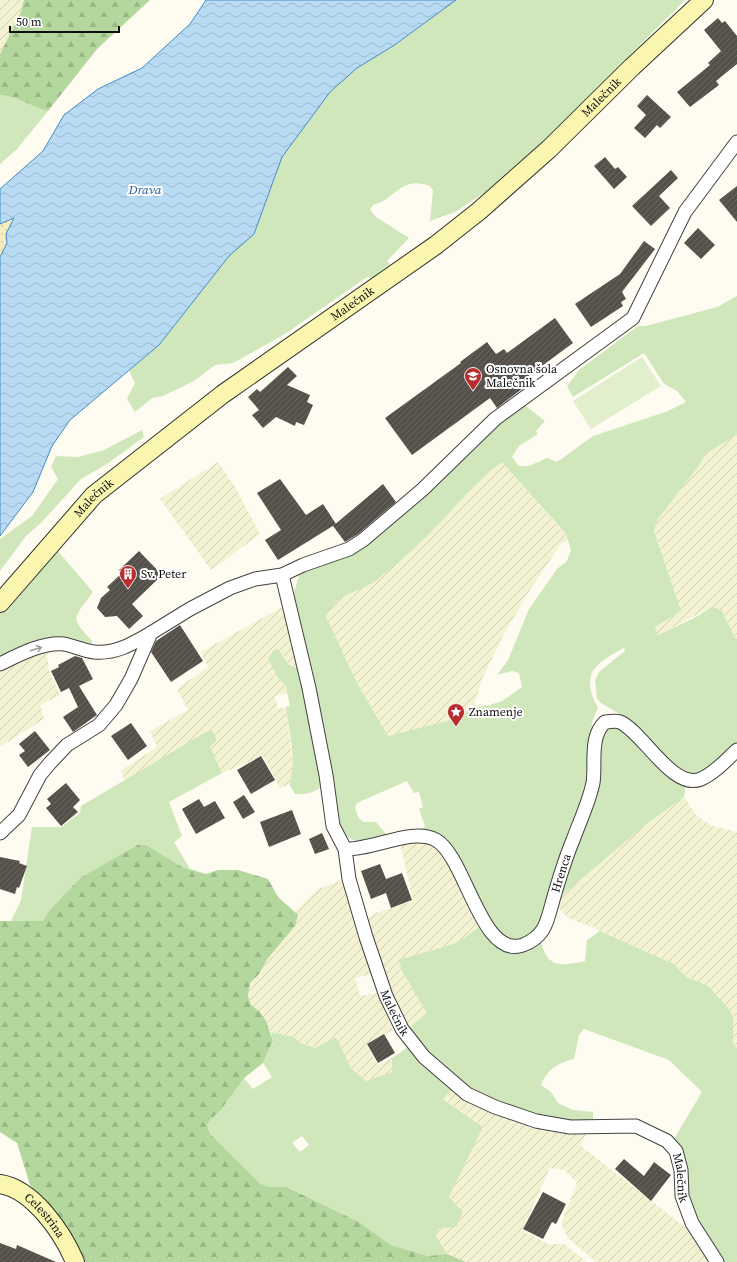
<svg xmlns="http://www.w3.org/2000/svg" width="737" height="1262" font-family="'Source Serif 4',serif">
	<defs>
		<pattern id="farmland-furrows" width="10" height="10" patternUnits="userSpaceOnUse"><rect width="10" height="10" fill="#f3f2d2"/><path d="M-1 1l2-2M0 10L10 0M9 11l2-2" fill="none" stroke="#cfceb3"/></pattern>
		<pattern id="forest-firs" width="22" height="20" patternUnits="userSpaceOnUse"><rect width="22" height="20" fill="#b3d79c"/><path d="M5 1l3.5 6h-7zM16 11l3.5 6h-7z" fill="#99b785"/></pattern>
		<pattern id="sand-dots" width="8" height="8" patternUnits="userSpaceOnUse"><rect width="8" height="8" fill="#f7eebf"/><path d="M2 2h.1M6 6h.1" fill="none" stroke="#d3cba3" stroke-width="1.8" stroke-linecap="round"/></pattern>
		<pattern id="water-waves" width="16" height="10" patternUnits="userSpaceOnUse"><rect width="16" height="10" fill="#b8daf3"/><path d="M0 5q4-4 8 0t8 0" fill="none" stroke="#9dbacf"/></pattern>
		<pattern id="building-hatch" width="6" height="6" patternUnits="userSpaceOnUse"><rect width="6" height="6" fill="#56504b"/><path d="M-1 1l2-2M0 6l6-6M5 7l2-2" fill="none" stroke="#696561"/></pattern>
	</defs>
	<rect width="100%" height="100%" fill="#fefcf0"/>
	<path fill="url(#farmland-furrows)" d="M0,0h24l-4,14 -20,40z
		M737,435v203h-2l-13,-27 -9,-5 -55,29 -3,-8 26,-16 -27,-80 4,-12 43,-56 3,-9z
		M218,462l17,25 25,47 -49,36 -51,-71z
		M502,462l64,73 2,5 -7,4 -33,49 -26,45 -20,41 -8,28 -20,12 -66,17 -31,-53 -31,-65 5,-12 10,-8 35,-18 109,-105z
		M282,607l17,62 -10,-4 -6,-10 -5,23 8,8 2,7 -13,3 3,13 8,-2 6,51v15l-3,11 -9,4 -17,-32 -41,17 -12,-26 1,-18 -85,52 -6,-10 37,-24 -7,-16 38,-21 -11,-21 31,-22 -7,-15z
		M46,650l3,21 11,24 -20,10 4,14 -44,28v-76l14,-10z
		M684,797l13,19 15,10 25,6v217l-4,-6v-26l-4,-8 -21,-23 -22,-9 -12,-13 -84,-38 -22,-8 -12,-13 2,-6 87,-74z
		M415,841l17,2 11,8 38,75 -25,17 -58,17 5,13 25,40 -19,15 -14,-23 -27,-76v-10l5,-5 40,-13 -13,-58z
		M342,880l29,94 -16,4 5,18 18,-3 15,37 -27,14 12,21 14,-7v14l-26,9 -15,-13 -15,-31 -21,11 -14,-5 -8,-6 -22,-5 -11,-19 -9,-8 -3,-9 2,-13 9,-9 9,-16 30,-42 -4,-4 24,-23z
		M453,1088l106,43 27,3 -5,12 105,82 25,34h-115l-28,-24 -7,-14 16,-42 -13,-12 -14,-2 -28,62 26,14h16l23,18h-121l-19,-8 -11,-18 3,-8 24,-16 -14,-15 34,-70 -40,-29z"/>
	<path fill="#d0e7bc" fill-rule="evenodd" d="M456,0h229l-193,192 -8,1 -29,19 -25,9 3,-31 -3,-4c-29,-11 -34,13 -57,19l-3,5 6,7 33,21 -22,23 3,3 -18,14 -5,-1 -82,57 -52,29 -18,2 -21,16 -31,15 -11,2 -17,14 -8,-13 8,-16 -6,-12 30,-26 70,-89 25,-22 28,-77 48,-65 27,-24 36,-22z
		M0,95c18,1 31,12 48,16l-31,38 -17,15z
		M737,296v139l-32,19 -4,9 -43,56 -4,12 27,80 -26,16 3,8 38,-18 17,-11 9,5 13,27h2v104c-16,15 -31,36 -55,31l-43,-39 -11,-15 -27,-16 -4,-4 -2,-19 4,-8 26,-21 -1,-3c-30,16 -44,26 -26,60l-6,14 -2,20 -1,39 -48,141 -11,16 -15,2 -15,-5 -9,-11 -21,-41 -48,-52 3,-5 -6,-17 4,-2 -4,-15 -5,1 -7,-12 -50,22 -2,4 3,10 5,5h13l10,12 3,2 -29,7 -17,-8 -7,-13 -8,-74 -31,-131 -3,-25 6,-20 63,-25 13,-9 47,-39 67,-70 33,-25 22,17 -9,10 2,3 -19,12 -7,11 7,9h10l18,-8 10,4 36,-26 75,-25 18,-9 -9,-11 -13,-7 -20,-31 -71,44 -6,-11 12,-16 59,-44h8l71,-19zM502,462l64,72 5,16 -4,11 -10,8 -28,40 -21,51 -11,15 15,-4 7,2 3,14 -20,14 -15,5 -13,1 -20,12 -66,17 -31,-53 -31,-66c13,-27 31,-22 52,-38 15,-12 30,-25 44,-38 27,-26 50,-57 80,-79z
		M142,430l2,7 -37,27 -26,15 -40,44 -15,13 -26,35v-32l32,-23 26,-37 -7,-12 5,-11 22,1 26,-7z
		M56,549l37,43c-20,28 -24,24 0,50l-5,5 -10,-4 -78,18v-49z
		M278,649l11,16 10,4 23,117c-9,8 -16,8 -27,8l-6,-10c8,-24 0,-52 -3,-77l4,-1 -4,-20 -8,-8 -10,-20 6,-8z
		M608,725l12,4 52,49 14,6 -2,13 -39,28 -87,74 40,-162z
		M211,729l6,11 -7,7 12,26 -53,29 13,34 -8,6 16,27 -8,-2 -102,11 -32,34 -5,9h-32l10,-21 11,-73h29l19,-14 1,-7z
		M481,926l32,26h15l13,-10c7,27 21,24 44,19l2,-21 13,-9 74,33 12,13 22,9 21,23 4,8v26l4,6v213h-14l-32,-52 -17,-71 28,-47 -33,-32 -85,-31 -5,6 -5,24c-16,4 -27,10 -33,26l10,7 7,11 15,7 20,2v7c-9,1 -19,3 -28,2 -31,-3 -87,-22 -111,-43 -16,-15 -31,-32 -45,-50l18,-15 -24,-40 -5,-13 58,-17z
		M271,1032l22,5 8,6 14,5 21,-11 15,31 15,13 26,-9v-14l16,-11 45,41 -10,11 40,28 -34,70 14,15 -7,15 -17,1 -3,8 11,18 -19,2 -37,-11 -32,-23 -71,-35h-20l-7,-3 -51,-50 -3,-9 3,-5 10,-9 24,-33 9,11 19,-12 -9,-14 10,-21zM302,1136l7,9 -9,7 -8,-9z"/>
	<path fill="url(#forest-firs)" d="M24,0h126l-53,49 -49,62c-17,-4 -30,-15 -48,-16v-41l20,-40z
		M138,845h8l36,22 24,7 12,-4h20l30,9 10,18 20,18 -3,11 -27,32 -9,16 -9,9 -2,13 3,9 9,7 6,9 7,20 -10,22 -19,15 -24,33 -10,9 -3,5 3,9 51,50 7,3h19l72,35 32,23 37,11 19,-2 19,8h-381l-15,-31 -40,-46 -13,-42 -17,-11v-211h43l5,-9 32,-34z"/>
	<path fill="url(#sand-dots)" d="M15,218l-9,16 1,9 -7,14v-33z"/>
	<path fill="#e1efcd" d="M642,357l19,29 -70,43 -18,-28z"/>
	<path fill="url(#water-waves)" stroke="#438bc5" d="M206,0h250l-63,46 -36,22 -27,24 -48,65 -28,77 -25,22 -70,89 -89,75 -18,26 -19,46 -33,44v-279l7,-14 -1,-9 8,-16 -14,6v-35l43,-38 21,-36 34,-26 44,-21 48,-44z"/>
	<path fill="url(#building-hatch)" d="M718,18l4,5 3,-2 12,15v28l-21,17 3,4 -29,22 -13,-15 33,-27 -2,-2 13,-12 -17,-21z
		M647,95l24,22 -11,11 -3,-3 -12,13 -11,-10 12,-13 -9,-9z
		M605,157l10,12 3,-2 9,10 -13,12 -20,-23z
		M671,170l7,8 -19,18 11,12 -19,18 -19,-20z
		M737,186v36l-18,-22z
		M698,228l17,17 -14,14 -17,-16z
		M644,241l11,8 -33,43 4,7 -5,3 2,4 -32,21 -16,-23 45,-30z
		M555,318l18,25 -46,34 4,5 -34,26 -7,-10 -78,57 -27,-37 76,-55 -1,-1 27,-20 9,12 8,-5 3,4z
		M288,367l9,9 -10,9 23,10 -3,7 6,3 -9,20 -8,-3 -1,4 -19,-9 -13,11 -11,-13 7,-5 -11,-13 9,-8 3,3z
		M280,479l26,36 17,-11 13,20 -58,36 -13,-20 16,-10 -24,-37z
		M383,484l13,18 -38,32 -13,8 -12,-16z
		M139,551l23,24 -30,29 11,12 -14,13 -12,-13 -12,1 -8,-9 4,-10 9,-8 -3,-3 15,-14 -3,-3z
		M180,625l23,36 -32,21 -20,-30 5,-11z
		M75,656l7,2 11,21 -14,7 18,29 -24,17 -10,-15 15,-10 -9,-19 -8,4 -10,-21 8,-4 -1,-2z
		M131,723l16,23 -19,14 -17,-24z
		M35,731l15,19 -22,17 -9,-12 6,-4 -6,-7z
		M261,756l14,24 -24,14 -14,-24z
		M66,783l14,17 -7,7 5,5 -17,14 -15,-18 5,-4 -4,-5z
		M244,795l11,17 -12,7 -10,-17z
		M199,799l5,8 11,-6 10,17 -29,16 -14,-25z
		M292,810l9,24 -32,13 -9,-25z
		M322,833l7,16 -14,5 -6,-15z
		M0,857l20,4 -1,2 8,3 -8,22 -2,-1 -2,7 -15,-5z
		M380,864l6,15 16,-6 10,27 -21,8 -5,-15 -15,6 -10,-28z
		M384,1034l11,19 -17,10 -11,-19z
		M624,1159l20,17 10,-14 17,13 -20,26 -36,-32z
		M543,1192l23,12 -10,20 -4,-2 -9,17 -20,-10z
		M0,1243l16,6 1,-4 39,17h-56z"/>
	<g fill="none" stroke-linecap="round" stroke-linejoin="round">
		<defs>
			<g id="street">
				<path id="s1" d="M282,575l27,113 17,87 7,51 12,23 4,30 17,58 20,59 16,33 22,28 43,37 28,13 41,14 34,6 66,-1 31,15 9,10 5,19 1,26 10,27 25,39"/>
				<path d="M0,664c18,-9 42,-22 64,-20 10,2 20,7 30,8 22,2 38,-8 57,-19"/>
				<path d="M0,833l19,-18 21,-40 10,-12 17,-18 32,-20 17,-20 15,-26 20,-46 39,-24 40,-21 25,-9 27,-4 21,-10 46,-16 14,-9 59,-50 73,-71 138,-101 52,-106 52,-70"/>
				<path id="s2" d="M345,849c29,1 67,-22 91,-9 30,17 45,120 87,105 23,-9 24,-24 30,-45 6,-21 12,-41 20,-60 7,-19 16,-38 20,-57 3,-20 -4,-46 12,-61 5,0 10,-2 15,0 23,10 53,69 81,57 14,-6 25,-19 36,-29"/>
			</g>
			<g id="secondary">
				<path id="s3" d="M0,603l94,-108 129,-101 213,-149 43,-34 70,-62 83,-82 72,-67"/>
				<path id="s4" d="M0,1184c33,5 63,49 75,78"/>
			</g>
		</defs>
		<use href="#street" stroke="#414141" stroke-width="15"/>
		<use href="#secondary" stroke="#303030" stroke-width="20"/>
		<use href="#street" stroke="#fff" stroke-width="13"/>
		<use href="#secondary" stroke="#faf6af" stroke-width="18"/>
	</g>
	<defs><path id="oneway-shaft" d="M-6 0H5M1.5-3L5.5 0L1.5 3" fill="none" stroke-width="1.6" stroke-linecap="round" stroke-linejoin="round"/></defs>
	<use stroke="#9f9f9f" href="#oneway-shaft" transform="translate(36 649) rotate(-17)"/>
	<defs>
		<symbol id="school-pin" viewBox="-11 -11 22 30"><path d="M0 17L-7.5 6A9.5 9.5 0 1 1 7.5 6Z" fill="#b62f2e" stroke="#fff"/><path d="M0-5L7-2L0 1L-7-2ZM-4 1L0 2.5L4 1V4Q0 6-4 4Z" fill="#fff"/></symbol>
		<symbol id="building-pin" viewBox="-11 -11 22 30"><path d="M0 17L-7.5 6A9.5 9.5 0 1 1 7.5 6Z" fill="#b62f2e" stroke="#fff"/><path d="M-4-6H4V6H1V3H-1V6H-4ZM-2.5-4.3h1.7v1.8h-1.7ZM.8-4.3h1.7v1.8H.8ZM-2.5-1h1.7V.8h-1.7ZM.8-1h1.7V.8H.8Z" fill="#fff"/></symbol>
		<symbol id="sight-pin" viewBox="-11 -11 22 30"><path d="M0 17L-7.5 6A9.5 9.5 0 1 1 7.5 6Z" fill="#b62f2e" stroke="#fff"/><path d="M0-6L1.8-2.2L6-1.7L2.9 1.2L3.7 5.4L0 3.3L-3.7 5.4L-2.9 1.2L-6-1.7L-1.8-2.2Z" fill="#fff"/></symbol>
	</defs>
	<g fill-rule="evenodd">
		<use href="#school-pin" x="463" y="366" width="20" height="27"/>
		<use href="#building-pin" x="118" y="564" width="20" height="27"/>
		<use href="#sight-pin" x="446" y="702" width="20" height="27"/>
	</g>
	<g text-anchor="middle" dominant-baseline="central" stroke-width="4" stroke-linejoin="round" paint-order="stroke">
		<g font-size="12" fill="#0e0e0e" stroke="#fff">
			<text stroke="none"><textPath href="#s3" startOffset="789">Malečnik</textPath></text>
			<text stroke="none"><textPath href="#s3" startOffset="465">Malečnik</textPath></text>
			<text stroke="none"><textPath href="#s3" startOffset="141">Malečnik</textPath></text>
			<text stroke="none"><textPath href="#s2" startOffset="323">Hrenca</textPath></text>
			<text stroke="none"><textPath href="#s1" startOffset="454">Malečnik</textPath></text>
			<text stroke="none"><textPath href="#s1" startOffset="814">Malečnik</textPath></text>
			<text stroke="none"><textPath href="#s4" startOffset="56">Celestrina</textPath></text>
		</g>
		<g font-size="12" fill="#0e0e0e" stroke="#fff" text-anchor="start">
			<text x="486" y="369">Osnovna šola<tspan x="486" dy="14">Malečnik</tspan></text>
			<text x="141" y="574">Sv. Peter</text>
			<text x="469" y="712">Znamenje</text>
		</g>
		<g font-size="13" font-style="italic" fill="#1e5d99" stroke="#fff">
			<text x="145" y="189">Drava</text>
		</g>
	</g>
	<path d="M10 26v6h109v-6" fill="none" stroke="#0e0e0e" stroke-width="2"/>
	<text x="16" y="26" font-size="12" fill="#0e0e0e" stroke="#ffffff" stroke-width="3" paint-order="stroke">50 m</text>
</svg>
